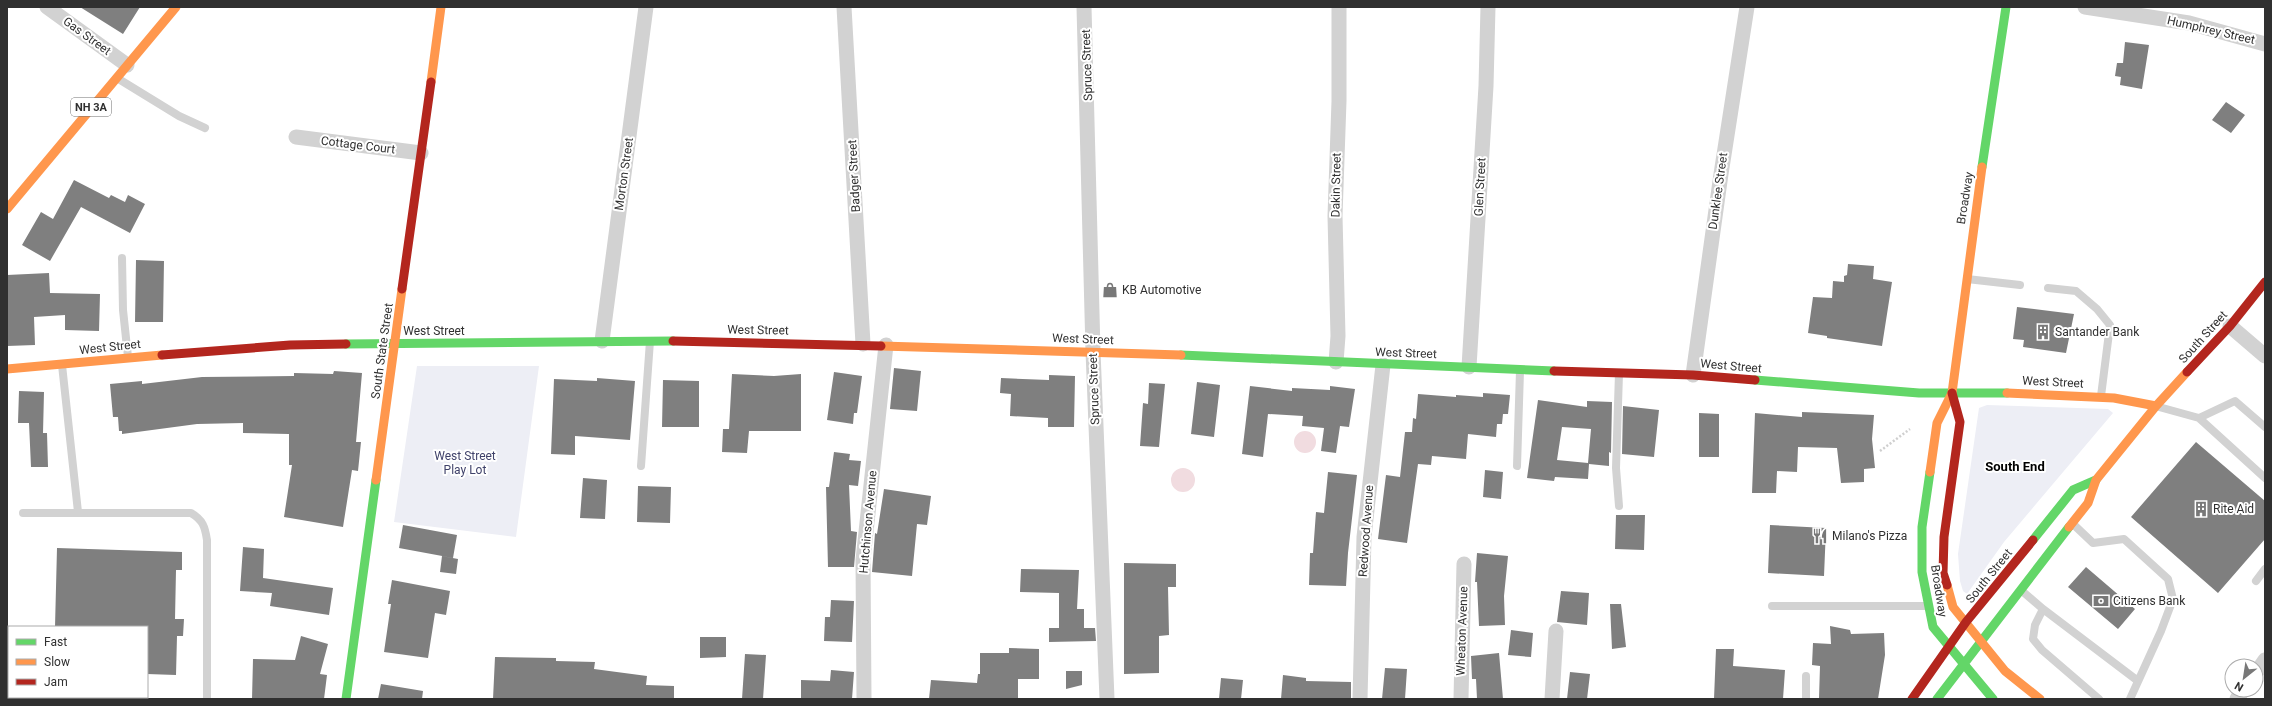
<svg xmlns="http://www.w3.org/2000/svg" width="2272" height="706" font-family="Roboto,sans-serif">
	<rect width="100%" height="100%" fill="#fff"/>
	<path fill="#edeef5" d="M417,366h122l-23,171 -122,-15z
		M1987,405l121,4 5,4 -109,129 -37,52 -4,-3 -3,-10 -2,-27 21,-146z"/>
	<path fill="#f1dce0" d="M1294 442a11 11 0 1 1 22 0a11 11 0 1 1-22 0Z
		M1171 480a12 12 0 1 1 24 0a12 12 0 1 1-24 0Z"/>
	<path fill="#7f7f7f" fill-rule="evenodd" d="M80,7h60l-17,27z
		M2125,42l24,3 -7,44 -22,-4 1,-8 -6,-1 2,-13h6z
		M2226,102l19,13 -14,18 -19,-13z
		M74,180l35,18 2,-3 14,7 3,-7 17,9 -15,29 -49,-26 -31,54 -28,-16 19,-33 12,7z
		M136,260l28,1 -1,61h-28z
		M1848,264l26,2 -1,13 19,3 -10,64 -55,-8v-2l-19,-3 5,-36 19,1 1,-17 11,1v-6l3,-1z
		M49,273l1,20 50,1 -1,37 -34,-1v-15l-31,2 1,28 -28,1v-71z
		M2017,307l57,7 -8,39 -43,-6 1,-7 -11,-1z
		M894,368l27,3 -4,40 -27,-2z
		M334,371l28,2 -6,69h5l-3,29 -6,-1 -9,57 -59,-10 8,-52h-3v-31l-46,-1v-10l-46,1 -75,10v-3h-3l-1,-14h-5l-3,-33 32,-3v3l60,-7 92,-1v-3l39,1z
		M834,372l28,4 -5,37h-3l-1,11 -26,-4z
		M732,374l42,2 27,-2v57h-52l-2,22 -25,-1 1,-23h6z
		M1049,375l26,1 -1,51h-26v-9l-38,-2 1,-22 -11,-1 1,-15 48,2z
		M597,378l38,3 -5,59 -55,-4v19l-24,-1 3,-75 43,2z
		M663,380l36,1v46h-37z
		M1197,382l23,3 -6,52 -23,-3z
		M1149,383l16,1 -6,63 -19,-1 3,-43 5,1z
		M1250,386l42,5v-3l38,2v-4l25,3 -6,38 -9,-1 -4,27 -15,-2 3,-23 -22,-2 1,-10 -35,-2 -5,43 -21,-3z
		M19,391l25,1 -1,41h4l1,34h-17l-2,-44h-11z
		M1483,393l27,2 -2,19h-5l-1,10h-5l-1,13 -28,-3 -2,25 -34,-3 -1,9 -13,-1 -11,79 -29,-4 8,-64 14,2 5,-45h7l1,-14 3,1 2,-25 38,3v-2l27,2z
		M1538,400l49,7v-6l25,1 -1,51 -2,-1v14l-20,-2 -1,15 -33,-2 -1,4 -27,-3zM1562,427l29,2 -3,34 -31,-3z
		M1623,406l36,4 -5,47 -32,-3z
		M1802,412l72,3 -2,24 3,29 -11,1v13l-23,1 -4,-35 -39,-1 -1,25 -20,-1 -1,22h-24l3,-80 47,4z
		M1699,413l20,1v43h-20z
		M2196,442l69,59v38l-47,54 -87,-76z
		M834,452l16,2 -1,6 12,1 -3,25 -9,-1 2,46 6,1 -3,35h-26l-2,-80h3z
		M1485,470l18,2 -2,27 -18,-2z
		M1328,472l29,3 -9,78 -2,33 -37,-1 1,-32h3l3,-41 8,1z
		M583,478l24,2 -2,39 -25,-1z
		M638,486l33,1 -1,36 -33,-1z
		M884,489l47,7 -4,29 -10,-1 -5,52 -40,-4 3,-39 2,1z
		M1616,515h29l-1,35 -29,-1z
		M403,525l54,10 -4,23 -54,-10z
		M1770,525l56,3 -2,48 -56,-3z
		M243,547l21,2 -1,29 70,10 -4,27 -59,-9 2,-13 -32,-2z
		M57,548l125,4v18h-6l-1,49h9l-1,17h-6l-1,39 -29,-1v-47h-92z
		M1477,553l31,3 -4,40 1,29 -26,1 -2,-44h-2z
		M442,556l16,3 -2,15 -16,-2z
		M1124,563l52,1v23h-8l1,48 -10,1v37l-35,1z
		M2086,567l49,42 -17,20 -50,-42z
		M1021,569l58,1 -2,39h7v19h11l1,13 -47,1v-14h10v-35l-39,-1z
		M392,580l58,11 -4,24 -11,-2 -7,45 -44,-6 7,-48h-3z
		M1561,591l28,2 -2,32 -30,-3z
		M831,600l23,1 -2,41 -28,-1 1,-24h5z
		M1610,604h11l5,43 -14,2z
		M1830,626l20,4 1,4 33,-1 1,22 -7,44h-59l1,-33 -8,-1 1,-22 18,1z
		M1511,630l22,3 -2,24 -23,-2z
		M301,636l27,8 -8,30 7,1 -3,24h-72l1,-40 42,1z
		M700,637h26v20l-26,1z
		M1009,648l30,1v30h-21v20h-89l2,-19 46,3 1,-9h2v-21h29z
		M1716,649h18l-1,17 52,4 -2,29h-69z
		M1499,653l4,46h-26l-1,-20h-4l-1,-23z
		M745,654l21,1 -3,44h-21z
		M495,657l61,1v3l39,1 -1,7 53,7 -1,9 28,1v13h-181z
		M1385,668l22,1 -2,30h-23z
		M831,670l23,2 -2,27h-51v-19l29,1z
		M1066,671h16v14l-16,4z
		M1570,672l20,2 -3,25h-20z
		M1283,675l23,3v3l45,1v17h-70z
		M1221,678l22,2 -2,19h-22z
		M381,684l42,7 -1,8h-44z"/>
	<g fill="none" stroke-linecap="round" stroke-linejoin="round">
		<path stroke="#cfcfcf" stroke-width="2.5" stroke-dasharray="2 2" stroke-linecap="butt" d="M1880,451l30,-22"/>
		<path stroke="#d2d2d2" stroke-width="8" d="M117,78l62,38 26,12
			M122,258l1,52 5,47
			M1967,279l53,6
			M2048,288l28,3 21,18 13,16 -9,71
			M62,365l16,147
			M1619,373l-3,95 3,38
			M2159,407l40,11 66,60
			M2199,418l36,-17 30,26
			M641,466l9,-125
			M1517,466l3,-95
			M23,513h168c12,7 14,14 16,27v159
			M2073,524l20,19 31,-4 44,40 5,20 -12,32 -31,68
			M2256,581l9,-12
			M2022,591l21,18
			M1772,606h155
			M1806,676v23
			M2099,699l-57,-49 -9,-11 2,-14 8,-16 95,72"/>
		<path stroke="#d2d2d2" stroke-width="15" d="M47,7l80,58
			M844,7l19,337
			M1084,7l9,344 14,348
			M2085,7l104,16 76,21
			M296,137l125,16
			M2230,326l35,30
			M602,341l44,-334
			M1336,362l2,-26 -3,-120 4,-115v-94
			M1469,367l17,-281 2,-79
			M1693,375l28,-201 26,-167
			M2256,673l9,-13
			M864,699l-1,-139 23,-215
			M1360,699l4,-162 19,-172
			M1461,699l3,-135
			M1552,699l4,-68
			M2237,699l6,-9"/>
		<path stroke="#63d668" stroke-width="9" d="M1982,167l24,-160
			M346,344l327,-3
			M1181,355l373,16
			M1755,380l164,13h88
			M1930,472l-8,55v45l11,55 60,72
			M2033,540l40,-50 23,-10
			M346,699l30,-219
			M1937,699l132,-172"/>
		<path stroke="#ff974d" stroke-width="9" d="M431,82l10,-75
			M7,209l169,-202
			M881,346l300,9
			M7,369l155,-14
			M2007,393l107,5 42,8
			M1930,472l7,-49 15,-30 30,-226
			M376,480l26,-191
			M2069,527l19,-24 8,-23 60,-74 31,-34
			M1947,585l6,22 52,64 35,28"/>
		<path stroke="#b3261e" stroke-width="9" d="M402,289l29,-207
			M673,341l208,5
			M162,355l128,-10 56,-1
			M1554,371l139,4 62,5
			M2187,372l43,-46 35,-44
			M1947,585l-4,-12 1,-36 16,-115 -8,-29
			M1912,699l54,-77 67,-82"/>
	</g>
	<defs>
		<symbol id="shop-bare" viewBox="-9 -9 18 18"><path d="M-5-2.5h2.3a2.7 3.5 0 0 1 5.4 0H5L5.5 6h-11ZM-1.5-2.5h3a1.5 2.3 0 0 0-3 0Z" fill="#787878" stroke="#fff" stroke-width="2.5" paint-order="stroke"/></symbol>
		<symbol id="building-bare" viewBox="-9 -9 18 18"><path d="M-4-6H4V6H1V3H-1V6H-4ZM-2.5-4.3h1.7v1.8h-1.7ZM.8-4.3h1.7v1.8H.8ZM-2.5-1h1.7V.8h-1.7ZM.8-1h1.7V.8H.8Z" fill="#787878" stroke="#fff" stroke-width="2.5" paint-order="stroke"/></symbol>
		<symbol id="restaurant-bare" viewBox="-9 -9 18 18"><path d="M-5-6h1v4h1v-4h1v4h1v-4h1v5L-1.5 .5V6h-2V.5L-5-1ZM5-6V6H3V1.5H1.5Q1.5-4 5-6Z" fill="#787878" stroke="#fff" stroke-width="2.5" paint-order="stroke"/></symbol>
		<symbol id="bank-bare" viewBox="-9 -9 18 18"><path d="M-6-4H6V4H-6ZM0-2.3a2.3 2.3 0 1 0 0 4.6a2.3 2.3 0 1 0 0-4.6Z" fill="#787878" stroke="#fff" stroke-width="2.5" paint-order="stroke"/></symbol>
	</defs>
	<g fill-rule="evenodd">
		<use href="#shop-bare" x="1099" y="279" width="22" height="22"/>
		<use href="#building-bare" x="2032" y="321" width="22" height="22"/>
		<use href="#building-bare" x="2190" y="498" width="22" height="22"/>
		<use href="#restaurant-bare" x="1809" y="525" width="22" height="22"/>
		<use href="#bank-bare" x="2090" y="590" width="22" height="22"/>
	</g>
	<g text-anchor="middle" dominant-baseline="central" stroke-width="4" stroke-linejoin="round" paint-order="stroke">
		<rect fill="#fff" stroke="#6e6e6e" stroke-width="1" x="71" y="98" width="40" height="18" rx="3"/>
		<g font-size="11" font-weight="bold" fill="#303030">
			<text x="91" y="107">NH 3A</text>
		</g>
		<g font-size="12" fill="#303030" stroke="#fff">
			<text transform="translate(2211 30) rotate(13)">Humphrey Street</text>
			<text transform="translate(87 36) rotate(36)">Gas Street</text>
			<text transform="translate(1087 65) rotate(-92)">Spruce Street</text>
			<text transform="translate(358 145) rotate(7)">Cottage Court</text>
			<text transform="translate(624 174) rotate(-82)">Morton Street</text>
			<text transform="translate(854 176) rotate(-93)">Badger Street</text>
			<text transform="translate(1336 185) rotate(-89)">Dakin Street</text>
			<text transform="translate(1480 187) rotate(-87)">Glen Street</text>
			<text transform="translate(1718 191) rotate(-82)">Dunklee Street</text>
			<text transform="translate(1965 198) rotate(-81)">Broadway</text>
			<text transform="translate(758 330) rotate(1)">West Street</text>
			<text x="434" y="331">West Street</text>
			<text transform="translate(2203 337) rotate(-48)">South Street</text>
			<text transform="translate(1083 339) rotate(2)">West Street</text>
			<text transform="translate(110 347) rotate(-6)">West Street</text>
			<text transform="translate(382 351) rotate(-82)">South State Street</text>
			<text transform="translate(1406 353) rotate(2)">West Street</text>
			<text transform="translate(1731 366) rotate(5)">West Street</text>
			<text transform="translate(2053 382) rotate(3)">West Street</text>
			<text transform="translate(1094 389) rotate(-92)">Spruce Street</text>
			<text transform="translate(868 522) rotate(-85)">Hutchinson Avenue</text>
			<text transform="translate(1366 531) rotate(-86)">Redwood Avenue</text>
			<text transform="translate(1989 576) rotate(-51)">South Street</text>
			<text transform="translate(1939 591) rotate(81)">Broadway</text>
			<text transform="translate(1462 631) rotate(-88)">Wheaton Avenue</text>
		</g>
		<g font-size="12" fill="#303030" stroke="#fff" text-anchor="start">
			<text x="1122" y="290">KB Automotive</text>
			<text x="2055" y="332">Santander Bank</text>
			<text x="2213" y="509">Rite Aid</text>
			<text x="1832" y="536">Milano's Pizza</text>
			<text x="2113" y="601">Citizens Bank</text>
		</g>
		<g font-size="12" fill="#40426a" stroke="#fff">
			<text x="465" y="456">West Street<tspan x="465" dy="14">Play Lot</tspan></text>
		</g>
		<g font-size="13" font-weight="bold" fill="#000" stroke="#fff">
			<text x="2015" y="466">South End</text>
		</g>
	</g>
	<rect width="2272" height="706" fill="none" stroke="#303030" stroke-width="16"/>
	<rect x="8" y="626" width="140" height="72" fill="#ffffff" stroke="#acacac"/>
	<rect x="16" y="639" width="20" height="6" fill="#63d668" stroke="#acacac"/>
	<text x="44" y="646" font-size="12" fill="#303030">Fast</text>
	<rect x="16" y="659" width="20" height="6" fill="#ff974d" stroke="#acacac"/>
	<text x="44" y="666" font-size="12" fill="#303030">Slow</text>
	<rect x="16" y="679" width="20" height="6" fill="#b3261e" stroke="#acacac"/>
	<text x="44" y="686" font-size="12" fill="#303030">Jam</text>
	<g transform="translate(2244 678) rotate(210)"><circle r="19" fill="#ffffff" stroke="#acacac"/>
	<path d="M0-3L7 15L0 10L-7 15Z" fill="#787878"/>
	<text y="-6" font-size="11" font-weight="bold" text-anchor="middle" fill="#303030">N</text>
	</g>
</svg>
